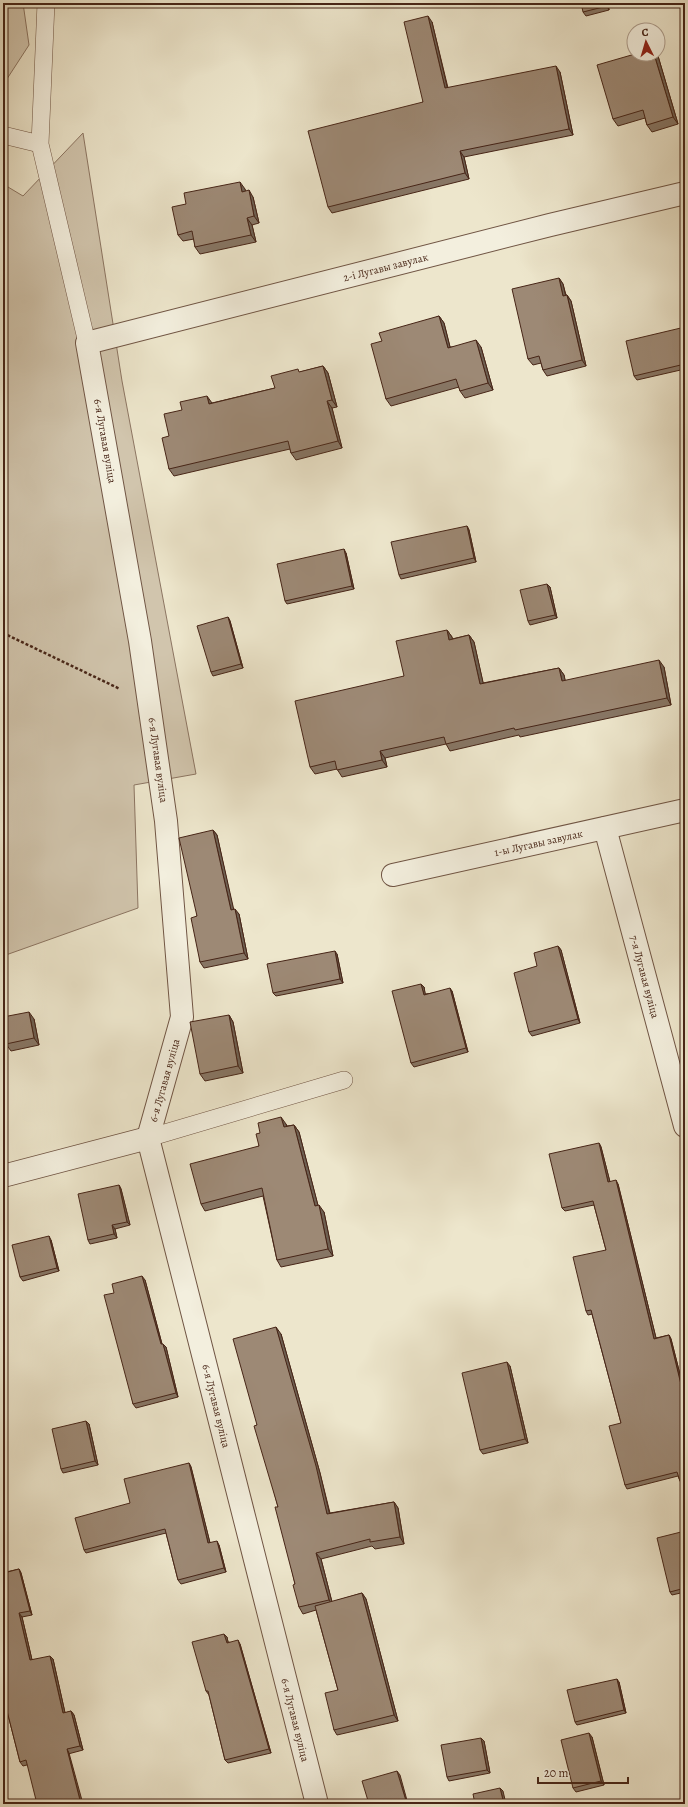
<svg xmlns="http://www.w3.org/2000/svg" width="688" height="1807" font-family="Alegreya,serif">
	<rect width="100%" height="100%" fill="#ede6cc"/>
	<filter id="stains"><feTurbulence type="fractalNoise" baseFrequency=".005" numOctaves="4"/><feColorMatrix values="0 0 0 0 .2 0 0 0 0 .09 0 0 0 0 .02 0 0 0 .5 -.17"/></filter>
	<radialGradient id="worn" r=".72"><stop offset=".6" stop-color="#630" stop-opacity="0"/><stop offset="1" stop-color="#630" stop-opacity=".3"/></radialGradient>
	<path fill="#d1c5ad" stroke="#8c7562" d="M3,3h20l6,42 -26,40z
		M83,133l39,248 74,393 -62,11 4,123 -135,48v-772l20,12z"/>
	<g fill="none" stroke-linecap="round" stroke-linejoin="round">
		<defs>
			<path id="service" d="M46,3l-6,141 47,199
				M3,135l37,9
				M148,1138l196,-58"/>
			<g id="minor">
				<path id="s1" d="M605,828l80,298"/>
				<path id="s2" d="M393,875l292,-65"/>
				<path d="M3,1176l145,-38"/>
				<path id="s3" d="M317,1804l-169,-666 34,-121 -16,-196 -26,-180 -53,-298 463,-118 135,-32"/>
			</g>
		</defs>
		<use href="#service" stroke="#705544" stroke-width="18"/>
		<use href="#minor" stroke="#705544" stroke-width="24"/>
		<path stroke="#472517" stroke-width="2.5" stroke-dasharray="3 2" stroke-linecap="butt" d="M3,633l117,56"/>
		<use href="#service" stroke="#f3efde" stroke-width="17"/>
		<use href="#minor" stroke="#f3efde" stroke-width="22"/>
	</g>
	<path fill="#877665" stroke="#472517" d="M608,3l1,7 -23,6 -3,-4z
		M432,22l16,66 112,-16 13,63 -109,22 5,22 -137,34 -4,-6 95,-105z
		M635,54h21l2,2 20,68 -26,8 -5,-7 -2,-7 -27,8 -5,-7z
		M245,189v2l8,6 6,26 -7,2 4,17 -56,12 -5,-7 -1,-8 -11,2 -5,-6 8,-31z
		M559,278l4,6 3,11h1l4,6 15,65 -39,10 -4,-6 -2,-7 -8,2 -5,-6z
		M439,316l5,7 6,24h31l12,43 -28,8 -5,-7 -1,-4 -68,19 -5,-7 -4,-58z
		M685,327v42l-48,11 -3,-4z
		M323,366l5,7 9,34 -5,1 10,40 -46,12 -5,-7 -1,-4 -116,27 -5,-7v-33l43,-33 63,-15 25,-16z
		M467,526l2,4 7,32 -75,17 -2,-4z
		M346,553l8,36 -67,15 -2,-3z
		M550,587l7,31 -27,7 -2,-4z
		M228,617l2,4 13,47 -30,8 -2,-4z
		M447,630l5,7v2l17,-4 5,7 9,41 76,-15 5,7 1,6 99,-14 7,38 -151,32 -1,-2 -69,16 -4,-7 -61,14 2,9 -45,10 -5,-8 -22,5 -5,-7 94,-91z
		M213,830l4,5 16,74 6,5 9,45 -44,9 -4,-6 -3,-46z
		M558,946l3,4 19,73 -48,13 -3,-4 8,-66z
		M337,954l6,29 -67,13 -3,-3z
		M424,987l1,7 27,-3 16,61 -54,15 -3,-4z
		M229,1015l4,7 10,51 -38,8 -5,-7z
		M34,1019l5,26 -28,6 -5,-7z
		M286,1124l1,2 7,-1 5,7 19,74 6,6 9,44 -52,11 -4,-7 -14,-64 -58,15 -4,-7 58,-58 1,-13z
		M599,1143l2,4 9,35 8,2 38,154 13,-3 2,4 14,55v90l-3,1 -2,-4 -2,-5 -51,13 -2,-4 -4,-62 -29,-109 -4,1 -2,-4 20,-61 -12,-45 -29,6 -3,-3z
		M119,1185l2,4 9,36 -15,4 2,9 -27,6 -2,-4z
		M51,1240l8,31 -36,10 -3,-4z
		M145,1280l17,64 4,3 12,50 -42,11 -3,-4 -19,-111z
		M281,1334l39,139 10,40 64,-11 4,6 6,36 -29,5 -3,-3 -51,13 11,43 30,-9 4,6 32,122 -61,14 -3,-5 4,-40 -22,-80 -13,4 -4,-7 -4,-23 -17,-77 -21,-82z
		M510,1366l18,77 -45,11 -3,-4z
		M89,1424l9,41 -35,8 -2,-4z
		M189,1463l2,4 19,76 9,2 7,27 -45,12 -3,-4 -12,-47 -80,20 -2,-3 46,-47z
		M685,1531v61l-13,3 -2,-3z
		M3,1560l3,12 13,-3 2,4 11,42 -10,2 10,43 21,-1 12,54 6,-2 3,4 9,35 -60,16 -3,-4 -17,-67z
		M224,1634l3,3 1,5 12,2 31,109 -43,10 -3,-3 -16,-65 -3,-4z
		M619,1682l7,31 -49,12 -2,-3z
		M592,1737l12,48 -28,7 -3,-4z
		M481,1738l3,3 6,32 -41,8 -2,-4z"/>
	<path fill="#6e6052" stroke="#472517" d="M606,3h2l1,7 -2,-4z
		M428,16l4,6 17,73 -4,-7z
		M654,54h2l2,2 20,68 -5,-7z
		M556,66l4,6 13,63 -4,-6z
		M460,151l4,6 5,22 -4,-6z
		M240,182l5,7 2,9 -5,-6z
		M249,190l4,7 6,26 -5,-7z
		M247,218l5,7 4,17 -5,-7z
		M559,278l4,6 4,18 -4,-6z
		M567,295l4,6 15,65 -4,-6z
		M439,316l5,7 8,32 -4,-7z
		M476,340l5,7 12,43 -5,-7z
		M323,366l5,7 9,34 -5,-7z
		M207,396l5,7 -3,1z
		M327,401l5,7 10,40 -4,-7z
		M467,526l2,4 7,32 -2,-4z
		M344,549l2,4 8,36 -2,-3z
		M547,584l3,3 7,31 -2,-3z
		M228,617l2,4 13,47 -2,-4z
		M447,630l5,7 2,10 -5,-7z
		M469,635l5,7 11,49 -5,-7z
		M659,660l5,7 7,38 -4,-7z
		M559,668l5,7 3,13 -5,-7z
		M380,751l5,7 2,9 -5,-7z
		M213,830l4,5 18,80 -4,-5z
		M235,909l4,5 9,45 -4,-6z
		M558,946l3,4 19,73 -2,-4z
		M335,951l2,3 6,29 -3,-4z
		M421,984l3,3 2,11 -2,-3z
		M450,988l2,3 16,61 -2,-4z
		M29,1012l5,7 5,26 -5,-7z
		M229,1015l4,7 10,51 -5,-7z
		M281,1117l5,7 3,10 -5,-7z
		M294,1125l5,7 21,81 -5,-7z
		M599,1143l2,4 10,39 -3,-4z
		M616,1180l2,4 39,158 -3,-3z
		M119,1185l2,4 9,36 -3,-3z
		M319,1205l5,7 9,44 -5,-7z
		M112,1225l3,4 2,9 -3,-4z
		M49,1236l2,4 8,31 -2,-3z
		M142,1276l3,4 18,68 -2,-4z
		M276,1327l5,7 39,139 11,47 -4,-6z
		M669,1335l2,4 14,55v7z
		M163,1344l3,3 12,50 -2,-4z
		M507,1362l3,4 18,77 -3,-4z
		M86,1421l3,3 9,41 -3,-4z
		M189,1463l2,4 20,80 -3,-4z
		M394,1502l4,6 6,36 -4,-7z
		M217,1541l2,4 7,27 -2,-4z
		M316,1553l5,6 12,47 -4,-6z
		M3,1560l4,17 -3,-4 -1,-6z
		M19,1569l2,4 11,42 -2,-4z
		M362,1593l4,6 32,122 -4,-6z
		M19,1613l3,4 11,47 -3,-4z
		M224,1634l3,3 2,10 -2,-4z
		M238,1640l2,4 31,109 -2,-4z
		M50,1656l3,3 13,58 -3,-4z
		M617,1679l2,3 7,31 -2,-3z
		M71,1711l3,4 9,35 -3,-4z
		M589,1733l3,4 12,48 -3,-4z
		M481,1738l3,3 6,32 -3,-3z
		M67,1749l2,4 14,51h-2z
		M397,1771l3,4 8,29h-1z
		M500,1788l3,3 3,13h-2z"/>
	<path fill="#9d8975" stroke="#472517" d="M581,3h25l1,3 -24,6z
		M428,16l17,72 111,-22 13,63 -109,22 5,22 -137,34 -20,-76 115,-29 -19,-80z
		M635,54h19l19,63 -26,8 -4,-15 -30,9 -16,-54z
		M240,182l2,10 7,-2 5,26 -7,2 4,17 -56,12 -3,-16 -14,4 -6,-28 14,-3 -2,-11z
		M559,278l4,18 4,-1 15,65 -39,10 -4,-14 -11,3 -16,-70z
		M439,316l9,32 28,-8 12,43 -28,8 -4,-12 -70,20 -15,-55 11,-3 -3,-8z
		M685,327v37l-51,12 -8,-35z
		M323,366l9,34 -5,1 11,40 -47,12 -3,-12 -119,28 -7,-31 7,-2 -5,-22 18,-4 -2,-8 27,-6 2,8 66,-16 -4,-12 27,-7 1,3z
		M467,526l7,32 -75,17 -8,-33z
		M344,549l8,37 -67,15 -8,-37z
		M547,584l8,31 -27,6 -8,-31z
		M228,617l13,47 -30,8 -14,-46z
		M447,630l2,10 20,-5 11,49 79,-16 3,13 97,-21 8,38 -152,32 -1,-2 -68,16 -2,-7 -64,14 2,9 -45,10 -2,-9 -25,6 -15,-66 109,-25 -8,-35z
		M213,830l18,80 4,-1 9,44 -44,9 -9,-44 6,-2 -18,-78z
		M558,946l20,73 -49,13 -15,-59 23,-7 -3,-13z
		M335,951l5,28 -67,14 -6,-29z
		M421,984l3,11 26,-7 16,60 -55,15 -19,-72z
		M29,1012l5,26 -28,6 -3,-13v-14z
		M229,1015l9,51 -38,8 -10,-52z
		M281,1117l3,10 10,-2 21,81 4,-1 9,44 -51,11 -15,-72 -61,16 -11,-40 69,-18 -3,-12 4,-1 -2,-10z
		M599,1143l9,39 8,-2 38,159 15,-4 16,66v79l-5,1 -3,-9 -52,13 -16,-59 12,-3 -30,-113 -5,1 -13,-54 33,-7 -13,-49 -31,7 -13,-54z
		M119,1185l8,37 -15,3 2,9 -26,6 -10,-46z
		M49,1236l8,32 -37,9 -8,-32z
		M142,1276l19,68h2l13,49 -43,11 -29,-109 10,-2 -2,-9z
		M276,1327l40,139 11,48 67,-12 6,35 -30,5v-3l-54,14 13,47 -30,7 -6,-22 2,-1 -20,-77h3l-24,-81 3,-1 -24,-86z
		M507,1362l18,77 -45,11 -18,-77z
		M86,1421l9,40 -34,8 -9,-40z
		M189,1463l19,80 9,-2 7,27 -46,12 -13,-51 -81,21 -9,-32 55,-15 -6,-24z
		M685,1531v57l-15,4 -13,-54z
		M3,1567l1,6 15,-4 11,42 -11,2 11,47 20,-4 13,57 8,-2 9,35 -13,3 14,55h-44l-11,-44 -6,2 -17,-67z
		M362,1593l32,122 -60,15 -9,-37 13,-3 -23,-84z
		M224,1634l3,9 11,-3 31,109 -44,11 -17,-69h-2l-14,-49z
		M617,1679l7,31 -49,12 -8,-32z
		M589,1733l12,48 -28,7 -12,-48z
		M481,1738l6,32 -40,7 -6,-32z
		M397,1771l10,33h-38l-7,-23z
		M500,1788l4,16h-29l-2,-10z"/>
	<g text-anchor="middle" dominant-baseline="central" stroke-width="3" stroke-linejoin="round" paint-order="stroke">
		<g font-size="11" fill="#472517" stroke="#f3efde">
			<text stroke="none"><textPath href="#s3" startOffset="1802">2-і Лугавы завулак</textPath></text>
			<text transform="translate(105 441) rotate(80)">6-я Лугавая вуліца</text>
			<text transform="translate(158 760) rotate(82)">6-я Лугавая вуліца</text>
			<text stroke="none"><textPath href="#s2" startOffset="149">1-ы Лугавы завулак</textPath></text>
			<text stroke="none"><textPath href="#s1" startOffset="154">7-я Лугавая вуліца</textPath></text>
			<text stroke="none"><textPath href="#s3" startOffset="747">6-я Лугавая вуліца</textPath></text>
			<text transform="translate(216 1406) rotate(76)">6-я Лугавая вуліца</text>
			<text transform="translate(295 1720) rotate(76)">6-я Лугавая вуліца</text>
		</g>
	</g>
	<rect width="688" height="1807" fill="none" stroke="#ede6cc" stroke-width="16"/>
	<rect x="4" y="4" width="680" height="1799" fill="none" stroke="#472517" stroke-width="2"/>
	<rect x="8" y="8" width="672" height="1791" fill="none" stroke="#472517"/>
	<g transform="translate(646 42) rotate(355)"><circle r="19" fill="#f3efde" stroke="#ae9e8e"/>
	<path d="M0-3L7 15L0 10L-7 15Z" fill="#8f2418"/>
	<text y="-6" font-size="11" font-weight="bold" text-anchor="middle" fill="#472517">С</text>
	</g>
	<path d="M538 1777v6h90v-6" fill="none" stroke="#472517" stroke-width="2"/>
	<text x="544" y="1777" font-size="12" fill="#472517" stroke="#f3efde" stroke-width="3" paint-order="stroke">20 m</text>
	<rect width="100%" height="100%" filter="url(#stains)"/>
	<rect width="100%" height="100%" fill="url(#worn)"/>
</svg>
